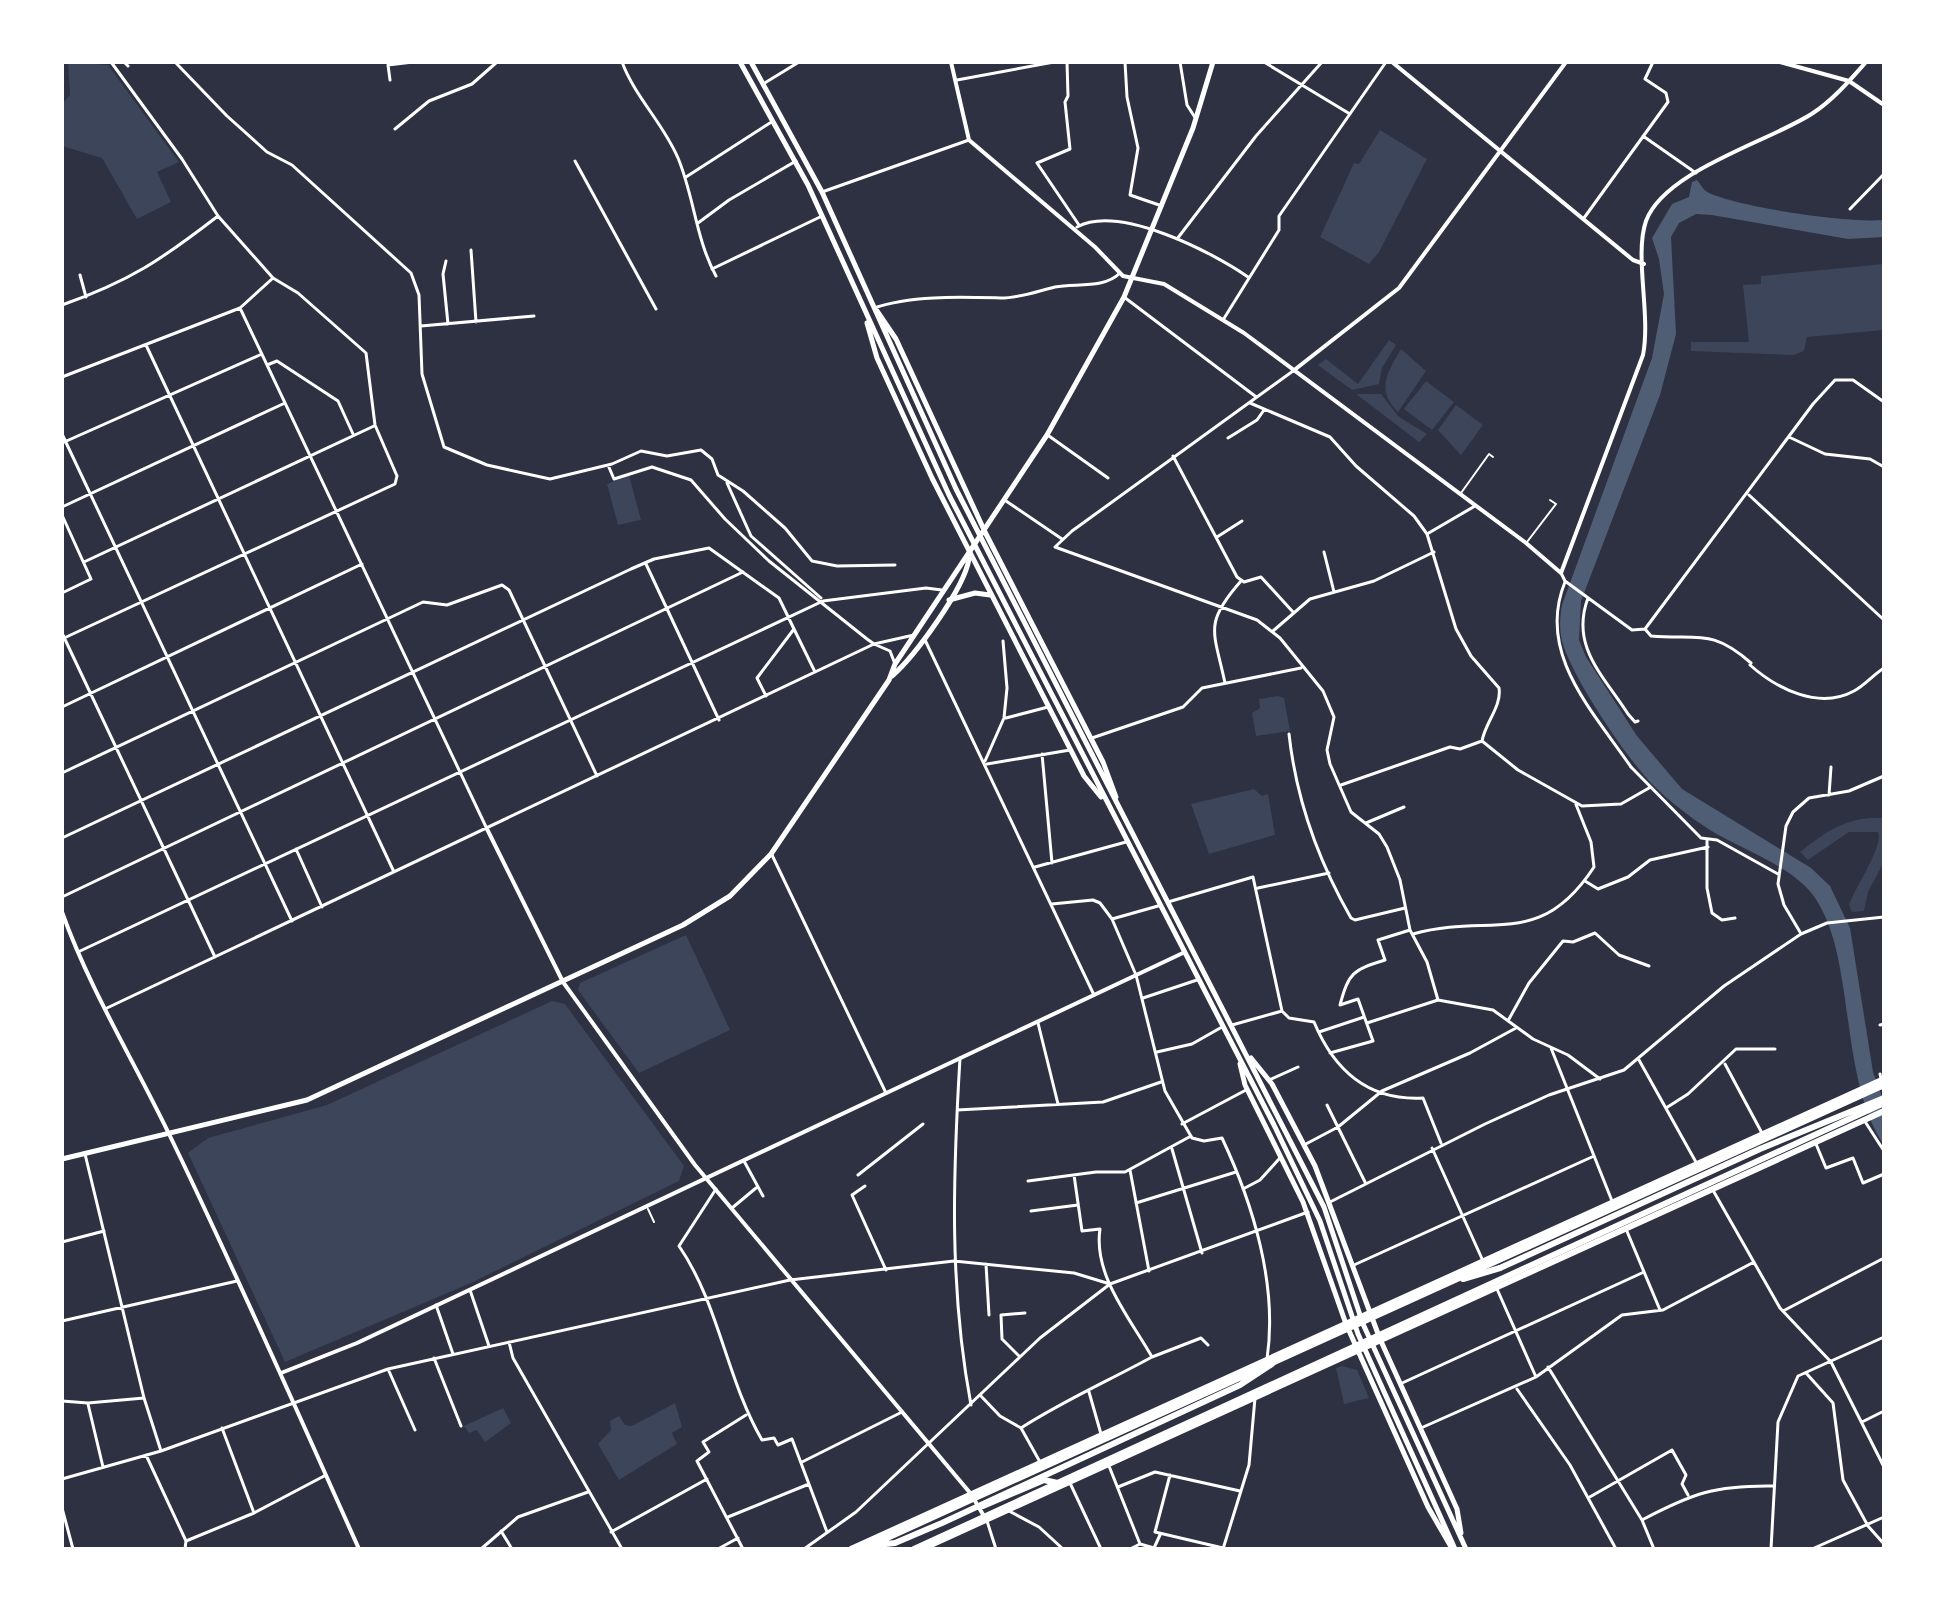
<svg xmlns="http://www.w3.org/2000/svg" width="1946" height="1611" font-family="Montserrat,sans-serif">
	<rect width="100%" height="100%" fill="#2d3142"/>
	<path fill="#3c4559" d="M68,62l40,3 71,97 -22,10 14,30 -34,17 -35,-61 -40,-12v-42l8,-9z
		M1380,130l47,29 -48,93 -10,12 -49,-27 34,-74 5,1z
		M1884,264v66l-77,7 -3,14 -10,4 -103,-4v-9h58l-6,-57 18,-1v-8z
		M1389,340l7,5 -14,23 -3,16 -27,6 -34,-25 8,-6 32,25z
		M1401,349l25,22 -28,41c-23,-22 -10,-41 3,-63z
		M1426,381l28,21 -22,28 -28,-21z
		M1356,394h25l18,23 28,17 -8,8z
		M1456,405l27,20 -22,30 -23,-25z
		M629,475l12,45 -23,5 -11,-41z
		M1278,696l6,2 6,33 -34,5 -4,-23 8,-5 -1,-9z
		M1254,789l8,7 6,-2 7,41 -66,19 -18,-50z
		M1884,818v44l-16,30 -4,19 -12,1 -3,-7c6,-18 35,-59 29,-73h-29l-41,28 -8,-8c25,-20 49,-37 84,-34z
		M686,935l44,95 -91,43 -61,-83 2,-7z
		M552,1001l13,3 119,162 -5,15 -208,102 -186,79 -97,-209 20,-15 119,-33z
		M1342,1366l15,4 12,28 -25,6 -8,-36z
		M675,1403l7,24 -10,6 5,11 -58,36 -21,-36 13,-14 -1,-9 9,-5 6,9 7,1z
		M503,1408l8,15 -26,19 -8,-12 -8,3 -5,-7z"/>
	<path fill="#4f5d75" d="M1697,180c4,5 7,11 12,13 34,15 139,30 175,27v17l-36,2 -136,-24 -16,-1 -17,9 -8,14 5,97 -16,61 -79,206 -2,39 7,17 51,79 45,53 129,79 19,18 20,42 23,144 11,30v43c-49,-72 -25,-206 -79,-259 -26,-25 -64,-37 -95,-56 -20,-13 -40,-28 -57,-45 -26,-26 -82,-109 -91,-144 -3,-13 -2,-24 0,-36l90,-247 12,-64 -5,-35 -7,-21 20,-34 17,-7 3,-15z"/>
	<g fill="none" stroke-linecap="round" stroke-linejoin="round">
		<path stroke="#fff" stroke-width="2" d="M1461,493l28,-39 4,3
			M1527,542l29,-38 -6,-4
			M648,1209l6,13"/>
		<path stroke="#fff" stroke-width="3" d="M1565,582c-29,71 27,128 66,185"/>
		<path stroke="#fff" stroke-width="3" d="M124,62l4,4
			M175,62l52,54 40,36 25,13 119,108 8,22 3,79 22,73 43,18 63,14 62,-15 29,-13 26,5 34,-6 11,9 6,16 25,16 42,37 27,33 25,5 58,-1
			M622,62c13,35 41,61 56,96 16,38 18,82 38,118
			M1067,62l1,34 -3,6 5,47 -33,14 42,62
			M1125,62l2,35 11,51 -8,47 32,11
			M1180,62l7,43 9,14
			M1264,62l86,52
			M390,80l-2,-15 25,-3
			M957,80l97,-18
			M763,84l36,-22
			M395,129l34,-28 43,-17 25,-22
			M1643,136l53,37
			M575,161l81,148
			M686,177l87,-56
			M822,192l147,-52
			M1850,209l34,-35
			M1584,218l84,-116 -2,-9 -21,-14 8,-17
			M698,223l31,-23 67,-39
			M1077,227c42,-23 135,25 171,50
			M1177,239l79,-103 66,-74
			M471,250l5,72
			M446,261l-3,13 5,50
			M712,269l108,-52
			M80,275l6,22
			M1124,297l131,99
			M62,305c68,-24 99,-45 156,-89
			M240,308l247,521
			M874,308c37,-13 88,-11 127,-10 19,0 37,-7 54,-11 21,-4 49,2 65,-14
			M1223,320l56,-90v-14l107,-154
			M421,326l113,-10
			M146,345l248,527
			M267,365l10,-4 61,40 15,33
			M1293,371l-221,160 -17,16 202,73 23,18 43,53 11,26 -7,33 3,14 21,48 28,22 8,13 13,33 10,50 17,32 11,38
			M62,377l178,-69 33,-30
			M1250,403l80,34 26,29 58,50 13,18 29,95 15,27 28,32c3,18 -14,35 -17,53
			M62,434l230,487
			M1049,436l59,42
			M1789,437l36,17 45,5 14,8
			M1228,438l29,-18 7,-10
			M62,443l200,-89
			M1173,456l64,121 7,5 17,-5 32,35
			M608,465l6,14 38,-12 39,13 34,39 44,42 98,78 7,5 40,-9
			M727,483l24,53 70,62
			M1749,495l135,125
			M1006,501l56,38
			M62,507l223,-104
			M62,515l29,64 -29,14
			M1427,534l48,-28
			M1217,537l25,-16
			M1324,552l10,40
			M84,562l290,-136
			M646,564l73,156
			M1561,573l4,8 67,49 13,-1 168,-225 22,-24h18l31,22
			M1588,598c-18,48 15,77 40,116l7,8 3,-1
			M794,629l21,43
			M1645,629l6,7c47,4 60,-8 100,27
			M1273,631l37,-32 64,-18 60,-29
			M62,633l153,324
			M62,639l333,-155 2,-8 -22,-51 -9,-72 -68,-60 -25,-15 -55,-62 -36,-57 -71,-97
			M925,640l169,355
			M1750,665c27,24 69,45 104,26 11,-6 19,-16 30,-23
			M1225,683c-11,-52 -22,-59 16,-102
			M62,707l300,-143
			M1006,718l42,-11
			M1289,734c7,64 30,128 62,184l4,2 50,-12
			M1092,738l91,-31 19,-19 99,-20
			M1482,741l36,29 64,36 39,-2 28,-16
			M1042,754l10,109
			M985,761l19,-43 3,-30 -4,-47
			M987,764l83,-14
			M1631,767l70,71 16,2 61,34
			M62,773l361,-171 24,3 55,-20 7,5 88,186
			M1341,785l109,-38 10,2 22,-8
			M1829,795l2,-28
			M1366,823l38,-16
			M62,838l569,-269 23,-10 55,-11 70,50 15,31 -37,49 9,18
			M1707,840v48l5,25 10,7 13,-2
			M296,849l26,58
			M772,855l114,238
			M1035,867l91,-25
			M1585,881l13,8 30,-12 22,-17 58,-13
			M1258,888l71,-15
			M62,897l681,-325
			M1168,902l85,-25 29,134
			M1052,904l41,-4 7,3 12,16 24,56 29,116 27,47 12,3 18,-3c31,66 56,147 45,221
			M1112,919l46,-13
			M1800,932l-16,-27 -6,-21 8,-58 7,-14 16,-14 40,-7 35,-15
			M1413,934c78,-22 126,17 181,-67l-3,-25 -16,-40
			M78,952l745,-351 103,-13 16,2
			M1143,998l54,-18
			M107,1008l767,-364 16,7 5,13
			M1509,1019l20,-36 34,-42 10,1 22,-9 24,22 30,11
			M1038,1023l20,81
			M1367,1023l71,-23 55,10 40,29 35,16 32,24
			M1232,1025l50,-14 7,7 25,4c20,48 54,79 109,76l18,45
			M1880,1025l4,-1
			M1319,1032l45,-15
			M1551,1048l61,153
			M1157,1052l35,-8 30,-17
			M1330,1053l43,-12 -15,-42 -18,6c9,-33 13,-35 45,-45l-7,-20 32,-10
			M960,1058c-7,117 -11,230 11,347
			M1639,1060l58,104
			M1725,1064l38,71
			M1880,1074l4,19
			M1269,1080l29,-13
			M1327,1105l38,77
			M1666,1108l22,-14 48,-45h39
			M957,1110l146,-8 58,-20
			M1864,1120l20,31
			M1182,1124l64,-34
			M1816,1144l10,24 27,-10 10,25 21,-9
			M1304,1145l34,-18 44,-36 88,-38 46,-25
			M1432,1148l51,113
			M1172,1149l30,104
			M85,1154l59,244 17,53
			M744,1161l19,35
			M1130,1170l19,101
			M858,1175l65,-51
			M1028,1181l68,-9h29l66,-36
			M865,1186l-13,9 34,75
			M716,1189l-37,57c40,58 47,132 83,194l12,-2 4,7 14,-6 35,93
			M1243,1189l17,-9 19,-21
			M1714,1192l66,116 51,54 53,105
			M1330,1202l155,-78 64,-29 75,-25 100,-84 77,-52 26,-11 57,-6
			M1136,1203l100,-31
			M732,1208l24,-20
			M1031,1211l47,-6
			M1626,1229l34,81
			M62,1242l42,-11
			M986,1264l3,51
			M1354,1265l240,-109
			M1497,1289l39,88
			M470,1290l19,56
			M436,1305l17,49
			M1783,1311l101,-53
			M62,1321l175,-40
			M509,1342l4,16 109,191
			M1020,1357l-18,-18 -1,-24 24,-2
			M1152,1357l49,-19 7,7
			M434,1358l27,68
			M1548,1367l94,153 12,29
			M388,1369l27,61
			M1806,1373l27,30 10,77 25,46 16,18
			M1400,1384l244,-112
			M1517,1389l53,76 46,84
			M1089,1392l12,42
			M980,1395l20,21 21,12c42,-27 87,-47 131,-71 -22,-39 -59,-82 -52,-128l-18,2 -8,-56
			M62,1401l26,2 56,-5
			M88,1404l15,63
			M1862,1422l22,-11
			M222,1428l32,85
			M1021,1428l19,34
			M1421,1428l115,-51 86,-62 41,-5 91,-48
			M146,1455l40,86 -1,8
			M802,1462l100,-50
			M1109,1466l31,78
			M1170,1475l-15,57 68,16
			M62,1479l99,-28 227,-82 402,-89 164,-19 120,12 36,11
			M1070,1483l31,66
			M1118,1487l37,-15 85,19
			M1588,1498l84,-48 14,25 -4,9 6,11
			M62,1508l11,41
			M1009,1511l30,16 24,22
			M728,1517l81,-33
			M1642,1520c51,-27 74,-35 132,-34
			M987,1521l9,28
			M501,1531l11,18
			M611,1532l96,-53
			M186,1541l68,-28 72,-38
			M481,1549l37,-32 70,-25
			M718,1549l20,-11
			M743,1549l-46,-88 12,-9 -6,-10 43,-27
			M804,1549l52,-37 184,-174 70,-54 198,-72
			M1130,1549l10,-5 14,4 6,-13
			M1223,1549l26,-84 6,-67
			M1771,1549l7,-127 20,-46 86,-39
			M1812,1549l72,-32"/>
		<path stroke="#fff" stroke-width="4" d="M951,62l18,78 126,107 28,29 41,8 80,49 282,210 35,30 82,-218c8,-41 -9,-99 3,-134 19,-51 125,-80 167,-108 20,-13 38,-34 53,-51
			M1392,62l241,198 11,4
			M1780,62l69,19 35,24
			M1293,371l106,-83 167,-226
			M487,829l76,153 132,183 276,329 14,24
			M62,912c28,78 72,149 108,224 66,136 127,275 189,413
			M281,1373l76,-30 828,-391"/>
		<path stroke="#fff" stroke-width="5" d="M892,676c23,-20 72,-87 77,-117
			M62,1159l245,-59 376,-175 47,-29 41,-42 118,-174 6,-16 152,-229 77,-138 69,-169 20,-66"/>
		<path stroke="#fff" stroke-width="5" d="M740,62l68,123 141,310 325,630 46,96 38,113 97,215
			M751,62l71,130 134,297 368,718 39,117 103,225
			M877,311l19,28 89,193 118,230 13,35
			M867,323l10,35 55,120 152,298 17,21
			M949,600l26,-7 15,2
			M1251,1058l21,26 43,82 65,173 77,170 4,24
			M1240,1064l5,21 58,117 43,122 82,183 22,38"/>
		<path stroke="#fff" stroke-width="6" d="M1463,1279l37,-11
			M983,1506l61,-26 18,4
			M851,1549l1033,-470
			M922,1549l962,-438"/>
		<path stroke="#fff" stroke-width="6" d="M1500,1268l260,-119 124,-51
			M876,1545l19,-2 47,-20 298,-138 32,-21
			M863,1549l1021,-464
			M914,1549l970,-446"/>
	</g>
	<rect width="1946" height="1611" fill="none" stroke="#ffffff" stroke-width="128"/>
</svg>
